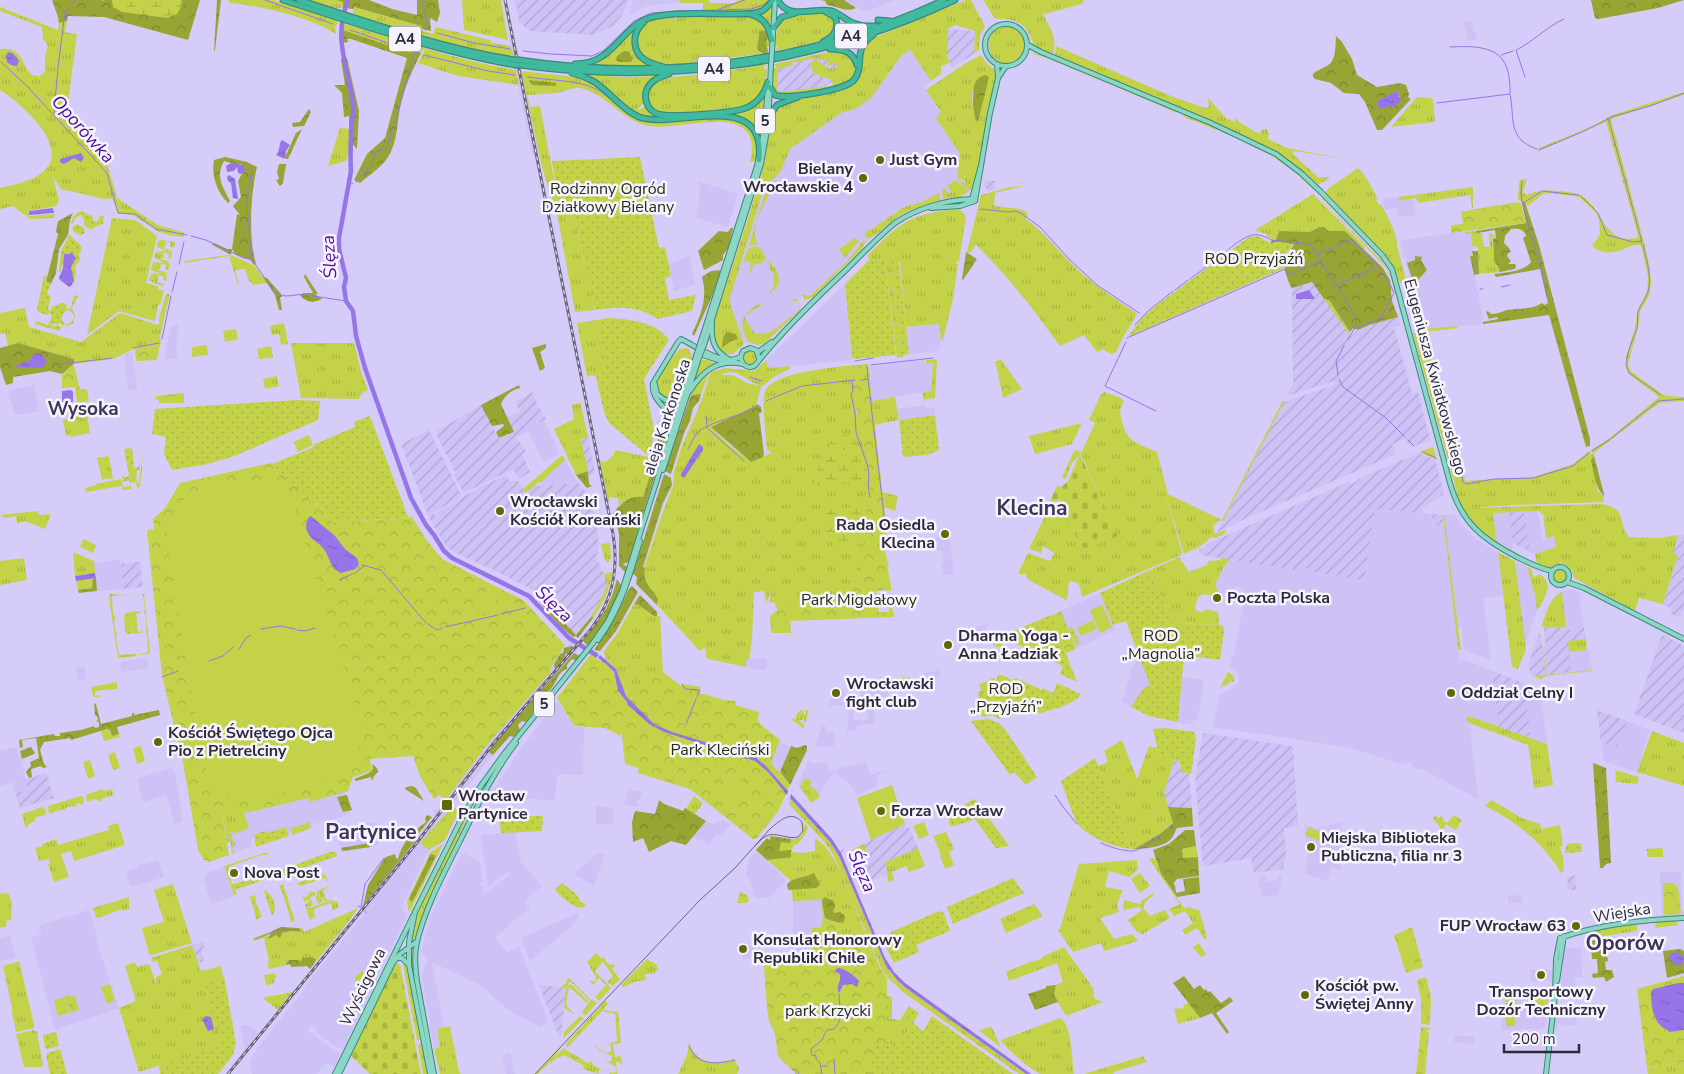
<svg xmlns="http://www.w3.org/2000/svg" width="1684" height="1074" font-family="'Nunito Sans',sans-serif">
	<defs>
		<pattern id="industrial-furrows" width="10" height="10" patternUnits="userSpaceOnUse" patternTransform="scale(1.25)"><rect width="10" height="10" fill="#cdc1f5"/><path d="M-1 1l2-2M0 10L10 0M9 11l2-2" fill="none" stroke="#b0a6d3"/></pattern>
		<pattern id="grass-tufts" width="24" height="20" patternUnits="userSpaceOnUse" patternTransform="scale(1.25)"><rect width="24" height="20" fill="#c4d249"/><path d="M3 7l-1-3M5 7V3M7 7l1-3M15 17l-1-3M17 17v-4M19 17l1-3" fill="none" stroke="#a9b441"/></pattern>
		<pattern id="forest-crowns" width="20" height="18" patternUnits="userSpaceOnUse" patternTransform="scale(1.25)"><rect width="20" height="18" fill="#98a433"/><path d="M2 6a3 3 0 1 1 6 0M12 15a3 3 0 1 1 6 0" fill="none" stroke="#7c862c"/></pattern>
		<pattern id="wetland-marsh" width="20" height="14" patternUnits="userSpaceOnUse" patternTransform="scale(1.25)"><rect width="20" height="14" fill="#c4d249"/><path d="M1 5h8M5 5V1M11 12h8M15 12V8" fill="none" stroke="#a9b441"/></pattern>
		<pattern id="cemetery-stones" width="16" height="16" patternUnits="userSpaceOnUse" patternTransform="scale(1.25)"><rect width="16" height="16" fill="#c4d249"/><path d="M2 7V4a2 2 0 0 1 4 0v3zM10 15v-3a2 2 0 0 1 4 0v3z" fill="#a9b441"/></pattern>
		<pattern id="park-crowns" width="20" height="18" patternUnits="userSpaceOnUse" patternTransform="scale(1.25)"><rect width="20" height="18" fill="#c4d249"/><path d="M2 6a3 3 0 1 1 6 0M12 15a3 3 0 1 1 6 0" fill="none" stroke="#a9b441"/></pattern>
		<pattern id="garden-dots" width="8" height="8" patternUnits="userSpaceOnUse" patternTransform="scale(1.25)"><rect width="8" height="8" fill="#c4d249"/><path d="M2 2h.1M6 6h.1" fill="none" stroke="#a9b441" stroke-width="1.8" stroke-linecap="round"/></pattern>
		<pattern id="water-ripples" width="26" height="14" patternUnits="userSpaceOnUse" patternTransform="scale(1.25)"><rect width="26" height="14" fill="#9775e8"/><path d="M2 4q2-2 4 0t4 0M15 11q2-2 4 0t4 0" fill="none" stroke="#7c60bd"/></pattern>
	</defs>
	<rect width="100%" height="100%" fill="#d6ccf9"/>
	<path fill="#cdc1f5" d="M633,0h47v3l-25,1 -16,5 -10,7z
		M845,0h50l-27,11 -6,-1z
		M843,18l18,8 1,2 -26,8 3,-8 -1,-7 4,-1z
		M1471,20l6,19 -9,2 -5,-19z
		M509,39l6,1 15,66 9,47 -7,1z
		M861,40l-4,18 -8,-8 -7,-3z
		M910,50l21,31 -7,6 53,81 -5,22 -12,7 -40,9 -24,12 -21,19 -5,1 -58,59 -9,-2 -6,5 4,5 -1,5 -35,33 -8,2 -9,-3 -5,2 -19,-46 36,-119 29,-32 54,-36 28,-13 31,-43z
		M697,181l41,13 -10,33 -32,-9 4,-25v-5z
		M1411,195l3,7 1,13 -17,2 -2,-9 -10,2 -5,-11z
		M1471,231l5,52 6,29 1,12 -60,6 -23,-90z
		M689,256l6,28 -21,8 -5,-28z
		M845,284l7,76 -84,8 -2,-8z
		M939,324l2,16 -2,11 -30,3 -3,-26z
		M178,325l-2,29 1,1v4h-13l7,-33z
		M132,352l5,37 -7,2 -2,-2 -3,-31 2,-5z
		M924,360v3l9,-1 -2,29 -60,10 -3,-34z
		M34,385l5,26 -24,4 -7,-24z
		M925,405l1,3 9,-1v8l-36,5 -2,-11z
		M544,420l15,32 -3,4 -13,6 -16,-34z
		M565,460l13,23 -35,3 -3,-3z
		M1375,508l56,6 2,11 11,-1 16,140 3,-5 29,12 7,56 -30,-11 -2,3 3,8 8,72 -56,-30 -1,1 -10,-4 1,-3 -3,-1 -6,2 -57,-17 -133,-20 6,-32 15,-8 4,-5 1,-6 -3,-6 -7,-3 6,-16 10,-60 -9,-6 -2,8h-13l-3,-2 -3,-6 8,-17 7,-8 63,10 10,-2 11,2v2l50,7z
		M1538,511l4,27 2,1 10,-3 2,11 -22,7 -4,-2 -6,-40z
		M1509,512l4,31 -1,9 -15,-8 -4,-31z
		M1444,515h10l11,13 10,11 23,13 5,44 -20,2 8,62 -27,-10 -3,-23h-4z
		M949,535l5,39 -11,1 -2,-12 3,-1 -1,-11 -7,-1 -1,-13z
		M120,559l3,30 -26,2 -3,-30 5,2z
		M1515,561l12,6 8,28 2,16 -12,34z
		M1571,589l12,5 -4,4 5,30 -18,2 -4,-38z
		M1100,593l15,37 -39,19 -15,-38z
		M989,624l-5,8 -10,3 -4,-7z
		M570,642l9,7 -158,194 8,7 -28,57 6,9 -64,133 -10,-4 -17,-13v-3l-5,-4 -4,5 27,20 7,3 -7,14 -8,-4 -9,11h-65l-3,-12 10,-16 43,-53 3,-7 60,-73 -6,-5 76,-92 -2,-6 7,-2 47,-63 63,-72 2,-8z
		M1589,650l3,20 -21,2 -2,-20z
		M1137,655h2l12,30 -8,4 -12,18 -10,-6 4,-7 7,-28 3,-1z
		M148,658l1,10 -28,4 -1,-8 1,-2z
		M766,658l1,8 -3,4 -18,-3v-7z
		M83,667l2,2 2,10 -10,1 -1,-12z
		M940,670v7l-13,3 -2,-7z
		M1182,677l22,3 -6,39 -5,2 -1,3 -14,-2z
		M890,680l3,10 -5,1v5l-27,7v-15l12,-2 1,-2z
		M1524,683l16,6 7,55 -16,-5z
		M845,689l1,16 -17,1 2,-12z
		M558,702l17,25h9l-1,48 -23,-1 -3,3 -2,23 -63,-2v-7l20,-28 2,-5 40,-54z
		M873,704l2,19 -18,3v4l-10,2 2,-23 5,-1v12h14l-1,-14z
		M1627,721l23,9 -9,24 2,1 -6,17 -33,-11 -3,-19 16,5z
		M822,725l5,2v5l8,1 -1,13 -16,1 -3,-2z
		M779,742l11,5 -10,25 -10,-9z
		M17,747l10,37 -2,7 -9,3 -4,-12 -12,4v-35z
		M808,761l7,3 12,-2 2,9 37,-9 5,13 15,-5 1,1 -10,4 1,11 -22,9 -5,-10 -17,-13 -12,17 -3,9 -8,5 -13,-18z
		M170,768l5,4 8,49 -8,3 -9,-29 -22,7 -7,-21 3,-3z
		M629,789l13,3 -3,8h-2l-1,4 2,1 -2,2 -12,-3z
		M345,791l5,24 -29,7 -64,23 -3,-8 -3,5 2,4 -21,8 -2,-11 -4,-4 -4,-29 21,-1 2,4 64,-15 2,4z
		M596,806l15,1 3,3 -1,14h-17z
		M723,819l8,6 -10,11 -3,-3 -10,12 -6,-6 -3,2 -6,-5 13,-15 8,4 4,-4 3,1z
		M375,822l4,23 -37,7 -7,-21 10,-5z
		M1342,822l-3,33 2,16 -10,-3 -3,13 -23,-7 3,-18 -4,-32 12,4z
		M516,832l4,29 22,25 -14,11 -3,6 5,6 -19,14 -16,15 13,14 11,-5 29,74 -7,6 -33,-17 -26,-24 -50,-24 12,65 -7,2 3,18 -6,1 -12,-70 2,-11 4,-6 -7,-9 8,-32 33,-67 18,8 3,22 -3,-1 -1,2 4,3 1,7 14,-10 12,-10 -2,-3 -20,16 -7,-52z
		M757,851l29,29 -17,18h-12l-3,-3 -3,-14 -5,-5 3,-17z
		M598,853l7,1 -11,32 -20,-12z
		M158,860l6,17 -32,10 -2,-1 -4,-11 3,-5 10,-3v-3l4,1z
		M224,867l10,29 -23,8 -7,-22v-4l5,-6z
		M1660,872h21l1,38 2,1v4l-22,1z
		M1266,875l1,7 11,-2v-3h4l-4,18 -16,2 -4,-17 3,-4z
		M1522,895v8h-14v-7z
		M821,900l3,17 -3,10 -9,1 -1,23 -16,3 1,-9 -3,-1v-43z
		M89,910l9,28 -2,1 23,69 -64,22 -24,-93 11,-3 -4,-8z
		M578,912l2,2 -7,11 -42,35 -2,-1 -8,-21 54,-24 1,1z
		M10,935l6,21 -2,2 -14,3v-23z
		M739,946h15l-1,9 -4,4h-6z
		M1581,947l1,30h-7l1,12 -16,-1 5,-39z
		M1530,970h22v10l-21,1z
		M1549,989l-4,39 -44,2 3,-39z
		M1556,1008l22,2 -2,16 -18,-2 -1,5h-3z
		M248,1025l10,8 -13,17 -5,-24z
		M1455,1035l20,2 -1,7 -20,-2z
		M510,1053l5,21h-9l-4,-19z"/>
	<path fill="url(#industrial-furrows)" d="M515,0h114l-8,17 -10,10 -18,8 -63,-4 -11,-9z
		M947,29l28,2 -1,23 -22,13 -5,-11z
		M838,53l15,22 -26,9 -5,4 -40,4 -5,-2 1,-26z
		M985,180l11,1 -1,8 -6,2 -5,-5z
		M1312,282l39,55 4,-5 14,-7 29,-8 2,8 -6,2 18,67 6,-2 12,47 -2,2 -16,6 -9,-8 -11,6 3,6 -1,4 -145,62 -32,15 67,-130 51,-17 -1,-4 -48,15 7,-12 -1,-96z
		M532,392l5,11v5h3l6,11 -19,9 1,3 -12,6 10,15 -4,2 8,18 -11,7 -6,-10 -47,23h-3l-9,-17 2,-2 -19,-37v-5l44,-26 18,34 15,-6 -8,-15 14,-7 -5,-9z
		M429,430l32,65 -4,5 -24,12 4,6v-4l4,-4 34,-20 31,-15 3,6h9l8,12 9,-7 44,-3 12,18 3,9 5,36 -3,11 11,23v5l-9,20 -22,31 -37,-40 -8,-7 -39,-20 -35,-15 -10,-7 -11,-17 -8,-15 -27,-71z
		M588,437l7,36 -6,3 -8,-37z
		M1419,453l16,7 9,34 -21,14 -1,5 -47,-4 -11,71 -50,-8v-2l-11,-2 -1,2h-9l-91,-15 -3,-5 7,-3 1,-3 142,-62 2,2 6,-3 1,-2z
		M1509,512h15l6,40 -17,-9z
		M1432,514l11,1 1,9 -11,2z
		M1684,534v77h-2l-2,6 -10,-3 2,-6 -9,-3 15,-50 -5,-2 5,-18z
		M140,562l3,25 -20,2 -2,-25z
		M1566,627l1,3 17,-2 2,11 -18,2 3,31 -24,3 -4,-28h2l-1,-19z
		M1540,632l6,43 -13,1 -2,-1 -3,-10z
		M1662,635l22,11v87l-50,-19z
		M1492,671l32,12 7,56 -32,-12z
		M1597,710l30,11 -10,26 -16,-5z
		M1203,733l88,13 2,2 5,78 -14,2 2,28 -3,13 -29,4 -3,-15 -48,8 -8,-86z
		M1174,760l6,1 1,11 8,2 3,34 -24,-1 -4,-14z
		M46,773l8,25 -34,10 -4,-14 10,-5 1,-5 -1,-5z
		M905,824l2,4 2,-1 9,21 -32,14 2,12 -23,9 -14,-33z
		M1575,875l1,15h-8l-1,-13z
		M205,941l-3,11 2,9 -6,2 -6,-18z
		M539,985l27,3 -5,49 -5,-7z"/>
	<path fill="url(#grass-tufts)" fill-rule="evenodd" d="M229,0h45l60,19 4,3 -3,6 1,6c-24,-16 -78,-29 -107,-31z
		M308,0h28l8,2 -1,6h-8z
		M462,0h39l7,40 -44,-10z
		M680,0h29l2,3h23l4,-3h33l-10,9 -7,2 -51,1v-9h-23z
		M966,0h5l14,26 -5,10 -1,14 -5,3 1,-22 -20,-6 -7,4 -1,27 3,7 -9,3v8l-10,7 -21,-31 -8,5 -31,43 -16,11 -14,4 -51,36 -9,22 -18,20 -33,107 1,8 13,38 -11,10c-20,2 -21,-20 -18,-36 16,-48 33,-97 47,-146 6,-21 5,-48 15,-66 20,-10 69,-11 80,-25 8,-10 1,-23 6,-33 2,-3 5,-7 8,-9z
		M983,0h101l-2,4 -37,10 -3,-3c6,16 16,23 11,43l-19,-6c-4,-22 -17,-31 -39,-29z
		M772,5l-2,22 -5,-8 -10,-5z
		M0,7l58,23 1,-7 8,-2 -2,11 12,2 -9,69 1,7 31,37 10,26 7,25 41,27 24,7 2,1v4l-16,-2 -11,-4 -24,-16 -15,-2 -6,-15 -8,1 -43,-10 -8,-12 6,23 -2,6 -29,5 1,5 26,-2 -1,4 -24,1 -17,-13 -13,3v-21c16,-4 35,-7 46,-19 23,-25 -28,-68 -46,-79v-41c24,-2 19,13 32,26l7,1 6,-4v-17l3,-9 -5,-7 -1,-12 -42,-16z
		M353,7l68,19 1,5 11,3 3,-7 54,13 2,3 18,3 4,9c-8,2 -22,-2 -30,-4 -44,-10 -86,-22 -128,-36l-3,-2z
		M824,14c4,2 10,5 11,9 4,20 -47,25 -60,28l3,-4 -3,-1c3,-38 18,-31 49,-32z
		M672,16l4,4 2,-4 68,-1 15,5 8,13v13l-3,2 2,2v3l-95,12c-8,0 -20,0 -27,-6 -13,-10 -13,-31 3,-39 7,-3 16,-3 23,-4z
		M344,24c15,3 30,9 44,13 42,13 85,26 128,33l3,15 -61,-9 -40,-13 7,-13 -2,-1 -2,4 -9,-3v4l-69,-24z
		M637,26c-8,17 -3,32 15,40l-64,-1c22,-6 33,-25 49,-39z
		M1004,26c11,0 18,6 21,17 0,7 -2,13 -9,17 -23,15 -42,-25 -12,-34z
		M1056,46l115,50 34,12 4,-1 -1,-9 18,20 9,4 1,-5 3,5 20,12 3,-4 5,-1 2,5 -1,5 19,9 53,10 -46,-7 -1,3 25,23h13l23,-14 -36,22 -22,-19 -34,-21 -53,-25 -154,-65z
		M832,51l16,2c14,18 9,27 -13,33l-2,-1 -2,-6 -11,-2 -1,-3 -5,1 -4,-12 7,-3 12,9 7,-1 1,-3v-1l-9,1 -1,-6 -5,1 -5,-2 -13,2 -1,2h-11l1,3 -15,4 -1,21 5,2 40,-5v1l6,-5 -2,5 -23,5 -24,2 -6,-4v-22l4,-1 -3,-4z
		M1033,53l21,5 121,53 2,2 -122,-53 -22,-6z
		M981,55l6,9 10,7 -15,79 -10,40h-3l-12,-10 9,4v-3l-9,-3 3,-24 -24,-36 5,-6 -15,-22 40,-27zM972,90l10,16 -3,12 -3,3 -3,-9z
		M1032,55l20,5 125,55 -126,-55z
		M767,64l-4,5h4c-1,13 -3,26 -15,34 -11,8 -81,13 -94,9 -20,-8 -9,-27 5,-34l59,-6z
		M521,71l55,6 13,4 8,4 21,19 28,16 71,-2 22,2 10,7 6,9 2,17 -2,8 -5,1c3,-13 4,-27 -9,-35 -19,-13 -67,3 -91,-1 -28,-4 -43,-33 -70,-38 -7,-1 -12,2 -18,4 -11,2 -24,2 -35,3l3,12 10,-1 18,94 14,14 3,6 20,90 -20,2 -18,-99 -15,-46z
		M586,75l38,2 34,-1 -6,4 -7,23 -7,5 1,2 7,-4 12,10 83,-5 25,-18 -5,50c-8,-14 -11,-22 -27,-28l-78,3 -17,-3 -9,-5z
		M1684,92v3l-73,24 34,127 5,23 1,13 -1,12 -10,18 -2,16 -10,36 3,7 31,23 6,2 16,1v4l-25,2 -65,50v3l-2,2 6,33 6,5 -1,6 -90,3 -44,3 134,-4c25,6 14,18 26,33l29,1 20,-3 -5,18 5,2 -15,49 -24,-6 -4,13 -61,-33c-2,-9 -4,-11 -13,-15l-12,5 -12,-4 -2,-10 21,-7 -2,-11 -8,2 -3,-24h-2l-1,-3 -47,2 4,31 -23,-18 -12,-17 -3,-9 -46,-167 8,-1 -8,-37 6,-2 1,3 -2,1 3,13 -2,2 4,17 33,-3 2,2 -34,4 22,88 17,46 2,15 69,-4 39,-13 16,-13 2,3h2l-2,-4 20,-13 48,-40 -29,-22 -5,-9 1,-9 9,-29 3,-19 9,-18 1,-14 -7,-32c-10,-4 -29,18 -49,1l8,-12 -1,-14 -3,-7 -17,-16 -29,-4 -7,1 -15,12 -3,-4 -7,-2 1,-16 1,-4 7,-1 -4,13 3,3c14,-5 20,-5 34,-4 7,1 16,1 22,5 22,15 22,48 54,42l2,-2 -4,-15 -28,-99 -68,29 1,-3 56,-23 17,-10z
		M1417,97l14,1 2,2 2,22 -44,5z
		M1185,115c31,11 68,26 95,44 12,8 22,18 32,27l1,3 -18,-17 -26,-18 -22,-12 -65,-26z
		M340,128l9,1v24l-3,8 -18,5z
		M1358,168c9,8 14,21 20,31l-2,1 3,5 2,-1c6,12 17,29 16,42l10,37 -5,1c-7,-6 -9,-18 -15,-26l-62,-65 4,-5z
		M955,180l14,11 -9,6 -17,2 -1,-9 3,-2 3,6 4,-2 -5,-6z
		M1024,186l-29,7 -1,13 26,3 8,4 -2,6c20,15 34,34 52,51 19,17 39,30 59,44l-16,27 -24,11 -13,-17 -24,11c-26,-36 -52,-70 -84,-101l-6,8 -3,-1 14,-57 29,-8z
		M1473,187v21h-1l-2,-13 -52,8 -2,-5 -17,3v-4z
		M939,192l1,8c-12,5 -25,7 -37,14 -13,7 -22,19 -35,25l-3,-3v-3l3,-3 1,1 35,-24 18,-5 17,-9z
		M765,193h2l2,2c-7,12 -20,36 -11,49l-9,2z
		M1313,194l52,53 -1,3 -19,-19h-17l-3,-4h-6l-9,5 -31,-1 -3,9 -9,-3v-3l-11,-3 1,-2z
		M1322,196c15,15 67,61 70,78l-13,-19 -58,-58z
		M1320,198l59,60c16,17 22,45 26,68l-14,-48 -5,-10z
		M959,209l3,2 4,6 -7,44h-2l-1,3h2l-5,35 -10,41h-2l-2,-16 -33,3 -6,-65h-9l11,93 1,2 -6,1 -12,-97 -15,-2 -3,-3c35,-35 42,-42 92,-47z
		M112,218l23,2 22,16 -11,47 12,3v3l6,2 -4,14h-2l-3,16 -36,-10 -32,24z
		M1476,231l6,3 2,13h6l-1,-14 5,2 1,3h-3l2,23 4,5 2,6 -21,2 -1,-27 -6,-1 -1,-12h-6v-2z
		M855,238l4,3 -14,17 -6,-9z
		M162,240l13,2 -1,5h-4l1,-4 -5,-2 -1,6 -2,1 10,3 -3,1 2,1 -1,6 -3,-1 1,-4 -5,-2 -1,6 -2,1 9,3 -2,1 2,1 -2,6 -3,-1 1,-4 -5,-1 -1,5 -2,1 10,3 -3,1 2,1 -1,6 -3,-1 1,-3 -6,-2v6l-2,1 9,2 -2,1 1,2 -16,-7 5,-7 9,1 -11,-4 2,-8 11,1 -10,-6 2,-5 10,-1 -9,-4 1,-6z
		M864,240l1,1 -2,7 -51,50 -8,2 -1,-5 7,1 37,-35z
		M757,246l4,3 5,9 -4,5 -9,2 -2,8 -2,1 2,-11 -6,-2 -2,2 5,-14z
		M229,255l2,2v-2l24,11 12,17 -13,2 -5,-4 -4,-12 -10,1 4,15h-1l-9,-29 -45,7 1,-2z
		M769,259c9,14 17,23 0,35l5,-7 -1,-15 -3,-2z
		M166,294h4l-10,43 1,7 -27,5 -21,10 -39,5v-5l-56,-16 -10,3 -3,-13 -5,1v-21l25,-5 4,19 52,15 39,-29 38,12 1,-2 3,1 -3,-2v-4z
		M793,299h4l4,5 -1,6 -35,33 -7,2 -10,-3c-10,-20 -7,-27 12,-39l1,2 -16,11 1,2 -2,1 2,1 9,14 16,-2 28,-22 2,-6 -3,-3h-6l-2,3z
		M1324,299l5,1 21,32 -1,2z
		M597,320l9,49 -10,8 -4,-2 -5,2 -10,-54z
		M284,323l4,21 -7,1 -2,-11 -7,1 -2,-9z
		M236,329l2,10 -13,3 -2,-11z
		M291,343h63l7,29 7,18 -6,3 -3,6 -58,-1z
		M207,345l1,10 -16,2v-10z
		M271,346l2,12 -14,1 -2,-10z
		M687,348l3,2 2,9 -10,32 -4,6 -10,3 -10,-6 -1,-13 15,-25 1,1 6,-8z
		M743 357a7 7 0 1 1 14 0a7 7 0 1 1-14 0Z
		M937,359l-2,39 -9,1 -1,3 -3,-9 9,-2 2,-28h-7v-3z
		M702,360h5l10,4 -13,7 -11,12 7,-21z
		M766,360l2,8 22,-2v3l-13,6 -16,12 -5,19 -45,21 17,17 23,18 20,-9 -4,-4c-1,-12 -6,-48 -2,-58 10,-21 81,-25 103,-27l-6,12v5l7,41 6,6 3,31 -1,2 1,15 -2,7 4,4v8l-3,1 4,19 -1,7 7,10c-8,11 0,22 2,35l-3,-1 -2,1 2,8 -8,-4v7l8,3 4,-2 1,12 -9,-1 -4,-2 -8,7 2,10 4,7h13v-5h3l2,9 -16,-2 -22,-8 2,-4 -2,-5 -4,-1 -5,4 2,5h-21l-51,4 -2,-6 -6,-1 2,-11 -5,12 -2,-12 -10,1 -2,48 -3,20h-3v7l-38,-8 -2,-2v-7l-2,-2 -4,3 -43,-46 1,-6 -13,-18 -2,-5 1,-8 17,-51 12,-31 1,-14 8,-26 17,-39 12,-35 14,-4 29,3zM729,372l8,1 22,13 -12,-3 -14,-8h-12zM855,401c7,6 8,18 7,26h-4z
		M710,371l-9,23 -10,1 7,-14z
		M277,376l2,10 -14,3 -2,-10z
		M1104,392l17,6 3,4c-5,7 -4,12 -2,20 5,20 17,22 35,30l11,42 54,26 61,-120 1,2 -61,119 -3,-1 -7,6 2,8 10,-4 1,3 -11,5 -3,-1 -13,10 -15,7 -19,-61 17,59 -1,3 -99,42 -2,-10 -2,-4 -9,-2 -2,19h-1l-39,-21 -1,-6 -4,2 -4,-2 10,-20 22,8 4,-8 -11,-7 -2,8 -4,-3h-2l-6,-2 18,-37 -1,-2 2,1 13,-8 20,44 36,-11 -36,-82 -10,10 -5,15 -4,-2 12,-26 2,-1 5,3 14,-30 -6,-3 11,-24z
		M184,393v10h-25v-3l-4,-1 1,-3z
		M895,397l4,23 -25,5 -3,-24z
		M660,399l11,3 9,-3 -7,20z
		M580,400l8,37 -7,2 7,32 -12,4 -22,-46 20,-10 -2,-14 8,-2z
		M86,406l4,27 -19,4v-2l-5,1 -3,-16 16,-5 -1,-8z
		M661,413l-13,42 -2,-3 3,-5 -7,-4v-2l10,-3z
		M1082,423l-10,21 -37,10 -6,-18z
		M309,435l4,10 -15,7 -4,-10z
		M144,446l-4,41 -3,1 -1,-6 -6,1 -1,-3 -6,2 -1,-6 4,1 1,2 5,-1 -2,-9 9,-2 1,-4v7h-3l-1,9 2,1 -1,3h2z
		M1433,447l4,13 -18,-8z
		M615,450l38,8 -1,11 -9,28 -20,5 -4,3 -1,-7 -9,-1 1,4 -2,1 -8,-41 6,1 6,-6h1z
		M109,456l4,23h-4l-2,-1 -5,2 -5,-22z
		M561,456h2l2,4 -25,23 -1,-1 -13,11 -3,-4z
		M121,479l2,8 8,-1v3l-8,1 -2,-4 -35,6 -1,-4 11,-3v-1z
		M882,492l16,4 -3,15 -11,-4z
		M37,511l3,4 11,-1 -6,15 -20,-8 -8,3 -1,-8 -11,2 -5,-3z
		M1443,515h1l17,135 -3,-1z
		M610,543l1,14 -3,6 -4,-5 -3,-14z
		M73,552l21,9 1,12 -20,3z
		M1498,552l17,9 11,88 -8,20 -6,-2z
		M1179,557l10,15 18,-7 1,-4 12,-1 1,-2 9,1 -7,9 -8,17 3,6 -5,5 -9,-2 -6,3 -3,10 1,4 7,1 3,-3 12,3 1,13 -47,-2 -22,-53z
		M24,558l3,22 -27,5v-24z
		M1527,567l5,2 1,7 2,1 4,-3c17,9 5,25 -2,37l-2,-16z
		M1553 576a7 7 0 1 1 14 0a7 7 0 1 1-14 0Z
		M613,572c-4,17 -9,31 -19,45l-4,1 8,-13 9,-20 -3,-11z
		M94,578l-2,10 -14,2 -2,-9z
		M1562,592l4,35 -22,1 -2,-3c4,-11 8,-29 20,-33z
		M141,593l3,1 6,58 -3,2 -7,1v-3v2l6,-1 2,-2 -1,-18h-2c3,-5 1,-18 -2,-23h2l-2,-15 -2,-2 -10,1v2l-1,-2z
		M110,594l17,1 -2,2v-2l-13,1v2l1,15 3,5h-2l1,13h2l-1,5 3,19 16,-1v-2l2,4 -19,2 -9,-60z
		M634,604h3l17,12h6l3,56 18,14v-2l19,3 -71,3 -5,2 -8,-23 -11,-11 1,-2 -3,-4 14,-18z
		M140,611l2,4 -2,-2 -4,1 2,18 4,-1 1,-2 -1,4 -15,1 -1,-2 7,-1 -2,-16h-6v-2z
		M1540,632l7,43 45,-5v1l-46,5 -5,3 -8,-3 13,-1z
		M1586,639l1,11 -18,2 -1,-11z
		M1228,672l5,3 1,6 -1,1 -3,-3 1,3 -11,6z
		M909,677l2,7 -12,4 -3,-9z
		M117,682v7l-22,2v5l4,-1v3l-6,-2 -2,-9z
		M978,691h4l10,24 -10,2z
		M802,710l3,5 1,-2 -2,-3h5l-3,12h-2v-4l-2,2h-4l6,4v5l-12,-9 1,-2 4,2 -2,-3 4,-6z
		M1469,716l78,28 6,41 -19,3 -6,-43 -59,-22 -3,-4z
		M109,729l3,7 7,-2 1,3 -16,4 -3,-10z
		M1652,731l32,12v43l-47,-14z
		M1122,740l15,39 12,-33 8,2 2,7h15v5l-10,33 9,29 -13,12 -26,15h-3l-33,-83 10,-4 -4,-11z
		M141,746l4,15 -8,3 -4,-16z
		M115,752l5,16 -7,2 -5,-15z
		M90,760l5,16 -7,3 -5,-17z
		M1615,770l24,7 -2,7 -21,-2z
		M102,789l2,2 8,-2 2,6 -13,4v2l-3,1v-2h-3l-1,-1 -3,1 1,2 -5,-1 -1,-6z
		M81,796l2,1 1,7 -3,1 -1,-2 -4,1 1,2 -5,1 -1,-1 -6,2v2l-11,1v2h-5l-1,-7z
		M694,796l9,7 -8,11 -9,-5z
		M790,798l40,44 9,14 44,103 6,12 17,17 120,86h-7l-116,-82 -16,-15 -5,-7 -48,-114c-12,-20 -30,-35 -45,-52z
		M1491,800l31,18 18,6 1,5 19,-4 3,20 -3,2 3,10 1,14 -3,2c-17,-29 -44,-51 -74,-66l-2,-1z
		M43,807l2,2 1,6 -10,2 -1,4 -6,3 -3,5 -4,-15z
		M455,808l4,3 -14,29 -16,10 -9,-7 28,-32z
		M243,809l6,19 -16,6v-2h-3l-1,3 2,-2 2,2 -2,2 2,5h3l-4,7 2,4 -2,1 -1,-12 -5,-5 1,-1h-1l-4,-26z
		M467,813l-2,9 -44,101 -6,19 -4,3 7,-33z
		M1435,815l4,3 2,-3 3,6 3,2 7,-8 8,5 -6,10 -11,-6 1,3 -5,2 -8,-11z
		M308,821l3,7 -19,7 -1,-7 14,-4z
		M924,822l5,13 -10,4 -6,-13z
		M118,823l7,22 -51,16 -3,-10 -10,3 8,23 -15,5 -6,-18 2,-1 -1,-4 -10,2 -4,-13 8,-2 -1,-2 14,-5 2,6 51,-15 -1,-4z
		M804,823l4,4c-2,7 -7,16 -15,19l-1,6 12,1 11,-2v-13c23,13 38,66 49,91l-29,10 4,-15 -16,-5 -2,-19 -28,1 -3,-21 -34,-30 11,-12 2,2 2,-2 -1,-2c16,1 33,12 34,-13z
		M946,832l8,17 -5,3 5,13 -9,4 -5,-13 1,-1 -8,-19z
		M447,842l-37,74 1,-4z
		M443,844l-34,69 -2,-12 23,-48z
		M864,844l4,10 -12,5 -4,-9z
		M1196,846l2,11 -15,2 -1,-10z
		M918,848l7,18 -16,6 -3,-6 -14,6 2,8 -6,2 -2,-20z
		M268,852l-1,3h-5l-34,12 1,4 -1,1 4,11 -2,1 -6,-18z
		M1155,858l6,16 23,34 7,-1 2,2 6,1 5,16 3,13 -2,1 -8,-12 -12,7 -3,-5 11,-7 -8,-12 -11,5 -5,-7 11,-5 -31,-45z
		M1137,860l1,10 -9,7 -20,-6 -4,16 18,3 -6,14 2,8 -19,6 14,21 18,-5 6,7 -34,10 -3,-8 -28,9 -15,-22 2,-1 19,-65z
		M1140,873l10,13 -10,7 -9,-14z
		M173,884l19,59 -40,12 -3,-1 -7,-26 22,-6 -10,-32z
		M329,886v1l-6,3 3,10 7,-1 -8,3 -2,-4h-1l1,4 -5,2 -3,-9 -5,2 3,8 -7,3 -1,-4 4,-2 -1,-2 -4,2 -1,-4h1l-2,-2 5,1 3,-5h5l1,4 3,-1 1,3v-5l-2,2 -1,-4z
		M740,892l7,3 2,6 -4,2h-8z
		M1154,893l1,1 -9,7 -3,7 7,8 15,-6 5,8 -29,17 -2,-3h-2l-9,-12 14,-10 -3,-3 -16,3 1,-10 16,4 2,-4z
		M129,897v12l-7,2 -1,-2 -22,9 -3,-1 -3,-9z
		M333,900l1,2 3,-1 2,6 -9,5 3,-3 -2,-6 -15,5 -2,3 -1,-2 3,11 -2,-3 -4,3 -4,-11z
		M1034,904l9,12 -37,17 -6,-14z
		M358,908l-12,17 -32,39 2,-5 -5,-2 -8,1 -3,9h-1l2,-5 -2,-2h-10l-3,3 1,2 -18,4 -2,-8h2l-5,-23 -10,3 -1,-3 19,-7 -4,6 24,-6 8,1 -1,-4h3l2,4z
		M1675,920l3,5 -23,3 1,-7z
		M1634,924l3,1v6l-40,6 -1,-5 1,-2z
		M1199,943l7,11 -5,3 -8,-10z
		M192,945l9,26 20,-5 2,11 -19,6 19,63 -84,26 -20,-64 17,-7 -11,-35 10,-4 2,5 11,-3 2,2 7,20 -1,-9 6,-3 -5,-13 -5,1 -1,-4z
		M1064,947l29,41 1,10 9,4 -37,14 -13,-22 3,-9 7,-3 -6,-19 -48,18 -3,-9 24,-10 12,-3v-2z
		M596,953l5,5 2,-2 -1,2 4,1 -1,2 5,4 3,-1 2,2 -3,3 8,10 -7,7 -6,-4 6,-6 -10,-14 -8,9 16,17 -12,13 -4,-4 11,-12 -7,-7 -6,7 -4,-4h6l1,-4 -9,-15z
		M414,954l19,120 -22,-108 -1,-11z
		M402,959l5,6 15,75h-5z
		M647,959l10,6 1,5 -5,4h-8l1,6 -12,2 -10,5 -3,-2z
		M19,961l15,63v4l-18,4 -4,-19v-5l-9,-42z
		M362,971l3,4 3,1 -1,2 2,-2 2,3 -5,6 -3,-2 -3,3 -5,-4v-5z
		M275,973l1,4 -3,7 -7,1 -2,-10z
		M569,978h1v1l22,22 1,-1 4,3 -12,13 -3,-4 8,-11 -18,-18 -3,-1 -1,3h4l16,16 -1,2 -18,-16 -3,18 10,10 -12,-7 2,-20 -10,-1h5l6,-5 -1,-2z
		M293,992l-15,18 -14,-11 1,-2z
		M1505,992l10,1 2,13h-3v2l-8,1z
		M605,1001l3,2 -5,7 15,2 3,31 -8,1 2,13 6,-1 1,8 -6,-3 1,13h-8v-2l-9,-3 -2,4 1,1 -16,-5 1,-3 -20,-11 -10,5 1,-2 -4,6 -1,-2 -12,12h-3l26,-27 -6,11 8,-10 25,15 3,-2 3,5 18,7 4,-1v-5l-12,-7 7,2 1,-6 -12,-5 -7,-7 9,7 5,2 4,-2v-6l-3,-1 9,-3 -2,-27 -13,-3 -34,36 -3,-2z
		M1189,1003l11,15 -22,6 -4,-15 10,-1 -1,-3z
		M580,1016l4,2 -21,21 1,-7z
		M887,1018l13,2 5,3 2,-3 5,3 -15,26 -8,-5 -2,1z
		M1060,1018c12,5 12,43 14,56 -10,0 -24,0 -33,0 -9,-3 -36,-26 -40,-34z
		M450,1026l9,46 2,2h-21l-6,-25 6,-2 -3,-18z
		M991,1026l10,21 -22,-16z
		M34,1030l3,2 6,33 -1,2h-18l-8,-33z
		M421,1043l1,1 6,30h-5l-5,-29z
		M689,1043c8,22 27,21 45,16l5,9 -2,6h-59l9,-19z
		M1143,1056l4,6 -34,10 1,2h-30z
		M1684,1062v12h-36l-1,-6z"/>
	<path fill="url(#forest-crowns)" fill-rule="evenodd" d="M52,0h50l1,1 1,-1h96l-12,40 -84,-23 -36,-1 -1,5 -8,2 -1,-6z
		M217,0h4l-6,50 -1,1z
		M336,0h33l23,9 25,6v-15h21l2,13 -3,9 -7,-4 1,13 -9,-2 -1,-3 -67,-19 -1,2 -10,-1v-6z
		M821,0h23l12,8c-8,5 -20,-2 -29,-3l-2,-4z
		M1591,0h93l-26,8 -60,11 -3,-1z
		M343,24v6l68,23 1,-3 9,3c-8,16 -16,33 -20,50 -4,18 -3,38 -13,54 -6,10 -19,18 -28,26l-6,-3 13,-26 18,-16 22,-80 -56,-19h-4l1,3 -5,1z
		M762,30l4,2 2,5 -2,5 2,10 -4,2 -6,-4c-2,-6 2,-11 1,-17z
		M1336,36l6,6 10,17 5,16 20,12 23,-4 6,2 3,9 -1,3 3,2 -29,31h-5l-12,-28 -6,-8 -15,-1 -13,-10 -16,-4 -2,-2v-3c4,-4 9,-5 14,-8 10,-6 8,-20 9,-30zM1397,91l3,6 -2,7 -11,3 -7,-7z
		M624,51l5,1 4,7 -2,3h-12l-3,-2 1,-4z
		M347,58l12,53 -2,38 -8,-9v-24l-5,1 -2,-24 -8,-8h11l-4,-26z
		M985,75l4,2 -10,41 -3,4c-2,-8 -3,-13 -3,-20 1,-12 -2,-22 12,-27z
		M529,80l27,3v3l-23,-1 -3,-2z
		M309,109l2,3 -7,14 -11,1 -1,-4 8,-1z
		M302,129l-14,30h-2l-1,-2 11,-24z
		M225,157l22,5 10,5c-6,24 -9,72 -1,96l-2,2 -4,-5 -14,-5 -4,-6 -1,6 -20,-11 3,-1 13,6h5l5,-35 3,1 -7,-9 8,-9 -3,-16 7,-13 -4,-4h-6l-11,-3c-9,16 -1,26 6,40l-2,2c-11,-11 -17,-27 -14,-43z
		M279,164h7l-3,19 -3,3 -4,-6 3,-1 -2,-7z
		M1522,201l3,1 14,43 51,194v7l-4,1 -37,-132 -66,9v-2l15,-3 -1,-2 -8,2 -3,-7 2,-1 3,3c6,0 10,-2 16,-4 11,-2 25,0 35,-7l3,2 3,-2 -8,-34 -44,8 -2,-3c13,-2 29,-2 37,-12l-8,-24 3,-2c-2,-7 -8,-8 -15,-7l-6,7 -1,7 5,5 2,4 -3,1 -1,3 4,5 -3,3h7l1,3 -1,2 -15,3 -2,-6 -2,-2 -2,-3 -1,-22 3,-1 -1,-8 -17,3 -2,-2 50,-8z
		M73,213l-3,7 -2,15 -9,14 -3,24 -5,11 -5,-2 12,-48 -2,-2 2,-11z
		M1319,227h6l3,4h17l38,37 4,7 3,5 2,21 6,16 -29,8 -11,5 -5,-2 -3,4 -21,-32 -5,-1 -12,-17 -20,6 -1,-1c-8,-18 -10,-26 3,-42l-15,-3 -9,1 2,-3h4l3,-9 31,1z
		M731,228h2l-4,19 -6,8v5l-19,10 -6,-19 21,-20 9,1z
		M1472,251h6l1,23 -5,1 -4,-19h3z
		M966,252l11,7 -14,21 -1,-1z
		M1415,256l7,1 -1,3 6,10 -10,11h-4l-6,-18 8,-3z
		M721,270l-8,24 -19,42 -2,-2c9,-20 16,-35 10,-57l9,-6z
		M305,274l13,20h-3l7,5c-8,4 -16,4 -22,-4l3,-2h10l-9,-16z
		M263,277l4,1 14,16 1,3h-2l2,13h-3l-4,-15z
		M727,332l9,2 2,5 -9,3 -7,6 1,-11z
		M18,343l56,16v5l-12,10 -12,-3 -37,6v6l-7,2 -6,-18v-19z
		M546,344v4l-6,4 5,16 -5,3 -8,-23z
		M519,385l1,3c-9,2 -16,8 -19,16l13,28 -15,6 -3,-6 8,-6 -1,-2 -11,2 -11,-21z
		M701,394l-2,7 -6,7 -3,13 -6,12 -13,41 -6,-3 26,-76z
		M758,405l3,2 1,5 -3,1 5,41 -1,3 -12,5 -40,-35z
		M659,436l4,1 2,5 -36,118 -1,2 -5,2 4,3 -2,5 -6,-6v-33l-6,-20c8,-10 17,-18 30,-16l9,-28 1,-16z
		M1594,456l10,38v2c-9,-9 -10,-23 -13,-36z
		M588,471l1,13 3,2 -5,2 -11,-13z
		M664,474l7,4 1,7 -9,18 -20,64 2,1c-3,15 6,19 13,31l-1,6 -21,-21 1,-7 -4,-3z
		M96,578l1,13 -18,2 -1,-3 14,-2 1,-9z
		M617,579l4,6c-5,22 -19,42 -33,61l-5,-5c18,-22 27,-34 34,-62z
		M632,586l6,6 -22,39 -16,20 -6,-1 22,-34 13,-27z
		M640,595l17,17v4h-3l-17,-12h-3z
		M544,601l32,34 14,-17 4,-1 -16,21 -2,-2 -3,1 -11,-9 -21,-24z
		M572,646l2,3 -5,5h-4l1,4 -11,12 -1,-6 6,-10 3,-1 1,-5z
		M574,653l6,3 -4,5 -4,-2 -5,6v4c-12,4 -10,19 -22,25l-1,4 -9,6v6l-9,12 -4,-1 -4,4 2,5 -6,7 -4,-1 -17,19 -3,-2 -2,-2z
		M94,703l2,1 5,20 31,-8v-3h2v2l25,-5 1,5 -43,12 2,7 -7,2 -2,-6 -3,-1 -36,11 -1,-2 -26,4 -4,8 4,14 3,3 -4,1 -2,-2 -10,3 1,8 -3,1 -3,-6 5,-6 -1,-4 9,-4 -3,-20 -14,2 1,7 -3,1 -1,-8 35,-6 1,2h5v-3l21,-3 13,-4 1,2 4,-1v-5l-3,-1 2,-1 -1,-4 -2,-1z
		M805,745l2,1v4l-17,35 -10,-13 11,-26 6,2z
		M31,747l4,6 -3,2 -10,4 -2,-8z
		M1593,763l13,5 5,95 -5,1 -3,4h-3z
		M372,764l5,4 1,4 -4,4 -2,5 -1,-4 -15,4 -2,-2 15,-6 4,-4z
		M412,786l4,2 8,13 -19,-12 1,-2z
		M347,795l5,15 -9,2 -6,-15z
		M659,800l5,4 19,7 2,-3 21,13 -20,24 -15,-4 -22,11 -6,-14 -10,4 -1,-20 3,-11 20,3z
		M1168,807l24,1 1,18 -16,2c-2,3 -3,8 -6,11 -7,8 -27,10 -37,10l26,-15 13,-11z
		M427,815l5,2 -17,21 1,2 -53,66 5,-21 16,-26 2,-2 9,-3 1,4 2,1c3,-15 16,-29 28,-37l-1,-4z
		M1185,830h9l2,16 -14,3 1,9 15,-1 1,19 -22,3 -4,5 2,1 1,8 9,-2 -2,-12 16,-2 1,16 -23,4 -16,-23 -8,-24 16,-6z
		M770,836l21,3 -1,4 -9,-1 -2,9 12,-1v7l-24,3 -11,-10 11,-12 2,2 2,-2z
		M369,843l1,4 -27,4 -2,-3z
		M431,854l5,2 -24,46 -3,-3z
		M814,873l6,12 -4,3 -28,2 -1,-6c7,-7 18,-6 27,-11z
		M824,897l10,4 1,6 -2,4 1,2 6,-1 5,4 -1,6 -4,1 -15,-5 -3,-17z
		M281,927l18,1 2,4 -9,-1 -10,2 -2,5 -4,-3 -8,4 4,-8z
		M1598,940l2,5h6l2,16 -3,1 1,8h6l2,7 -8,5 -2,-5 -11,1 -1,-4 6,-1 -1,-14h-5l-1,-13 -2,-5z
		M1680,949l4,2v22l-17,5 -4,-27z
		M311,957l5,2 -2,5 -4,5 -3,-3 -16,1 -1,-3 -3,1 -1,-2 3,-3h10l2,2 1,-4z
		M1184,976l10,13 6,-4 4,5 2,-1 2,3 2,-1 11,12 9,-6 3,4 -17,12 13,19 -2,2 -15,-21 -12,5 -27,-35z
		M1056,985l-2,9 4,8 -23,8 -7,-16 18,-6v-2z"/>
	<path fill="url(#wetland-marsh)" d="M112,0h69l2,3 -6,11 -10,4 -45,-6 -9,-5z
		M852,434h3l2,12c-8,3 -21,7 -29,2 6,-12 12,-13 24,-14z
		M856,454l4,1 7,16v6l-2,3 -48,7 -2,-7 6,-22z
		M861,507v8l-4,3 -36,4 -1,-6 1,-5 21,-3z
		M864,526l-1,16 -5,3 -7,-7 -2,1 -3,6 -10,2 -6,-7 -6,-1 -2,-2 -1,-6 2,-2z"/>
	<path fill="url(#cemetery-stones)" d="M1080,454l38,82 -30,12 -7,-1 -22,-47 -10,3 8,-17 4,1 7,-6z
		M396,963l4,2 21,109h-51l-20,-19z"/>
	<path fill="url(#park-crowns)" d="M1518,202l3,2 5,19 -75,10v-8l12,-1 -2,-13h8l1,-1z
		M1121,341l-5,11 -5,2 -8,-5z
		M160,344l-3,16 -21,1 -1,-12z
		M1002,359v2l20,28 -19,9 -7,-34 -2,-2z
		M868,364l19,168 -3,6v4l7,47 -15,2 3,22 10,-1v-5h3l2,10 -104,4 1,12h-20l-1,-17 7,-6v-5c34,-2 66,-3 83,-38 4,-7 7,-13 4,-21 6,-11 1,-29 1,-41l-2,-2 7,-3 2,-2 -3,-12 1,-13 -5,-13 -2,-15 -7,-25 1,-8 -4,-19v-10l2,-1 -2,-16z
		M71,366h3l6,23 7,1 2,11 -12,2 -2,-16 -13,1v-13z
		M271,463l63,60 78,-6 13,21 17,21 81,41 42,45 -13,20 -2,8 -63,72 -41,55 -7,-5 -5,4 -14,-23 -7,-20 -43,3 2,12 -19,6 -5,14 -38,11 -1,-4 -64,15 -2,-4 -21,1 4,29h3l1,3 -3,1 2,12 -20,7 -5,-2 -6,-10 -15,-88 -21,-86 -15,-146 7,-1 -1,-10 12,-11 15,-25z
		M1061,611l15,38 -10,4 -15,-37z
		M131,614l2,18h-8l-1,-17z
		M591,654l10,8 1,-2c17,13 11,19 18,35l43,-23 18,14v-2l19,3v6l24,7 12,1 -1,4 24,7c0,2 -1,5 -1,8 1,5 18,16 22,20l-9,23 19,22 -11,25 -22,28 -4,1 -63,-50 -52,-16 1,-5 -14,-4 -3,-30 -3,1 -14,-7 -30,-2 -2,-2 -16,-26z
		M805,778l7,4 -2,4 8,6 1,6 -8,5 -11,-16z
		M1663,846v11h-16v-7l-2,-1 18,-1z
		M1663,883h10l5,4 3,27 -17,1z
		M9,893l3,11 -1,16h-4l-1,6 -6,2v-34z
		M823,919l16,5 -4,15 29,-10 16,39 7,11v66h-11l-4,7v22h-76l-18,-18 -3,-22 -6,-13 -2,-13 -3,-43 5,-5h19l24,-6 2,-4 -3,1 1,-23 9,-1z
		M1412,927l11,40 -17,6 -12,-38z
		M1684,976v86l-37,6 -10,-79z
		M1426,977l5,20 -1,28 -9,-1v-26l-4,-18z
		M1549,989l-1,17 -14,-1 -1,-15z
		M70,995l1,2 4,-1 4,14 -9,3 -5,-17z
		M1421,1027l9,1v2h-3v2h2l-4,42h-9z"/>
	<path fill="url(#garden-dots)" d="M640,157l19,91 6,-1 6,29 -6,2 4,22 27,-5 -4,16 -34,8c-19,-13 -40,-13 -63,-9l-20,-90 -3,-6 -14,-14 -6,-39z
		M78,212h5l9,4 2,6 4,-1 2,-5h4l-1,8 -9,3 -2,3 -8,-5v-6l-3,-4 -5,2 -2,5 -3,1 2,-6z
		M77,224l7,4 1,5 -5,2 -6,-3 -2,-4z
		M70,234c2,6 9,7 12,14l-3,7 1,5 -5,7 1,6 -2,11 -3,-17 4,-9 -5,-4 -7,9 -3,10 -1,-1 2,-21z
		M1258,236l12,7 9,-1 15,2 -9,11 -1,13 -154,68 -1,-1 14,-18 15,-13 91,-67z
		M870,259l15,2 11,94 -41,4 -3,-1 -7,-74z
		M891,261l8,1 10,92 -7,1z
		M47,275l-1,6 5,3 -4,9 4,3 -3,12 2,4 2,-5 10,-4 4,1 1,5 4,-1 3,-13 4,1 -6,12 3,8 -2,8 -7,2 1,-2 5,-2 2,-5 -1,-4 -5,-3 -4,2 -3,7 4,5 -1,2 -4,-3 -2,2 -6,-2 -1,2 10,1 -1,5 -26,-7 3,-3 11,4 4,-9 -3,-3 -2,2 -8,-3 -2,-3 7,-33z
		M608,318c21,1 49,4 61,22l-25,39 10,51 -8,24 -37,-31 -5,-11 -8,-35 10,-8 -9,-49z
		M297,400l23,1 -2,19 -86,37 -29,8 -31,5 -8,-16 2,-17 -14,-3 3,-25z
		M935,415l4,35 -12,5 -24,2 -4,-37z
		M370,416l38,101 -74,6 -62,-59 40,-16 3,-4 40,-17 -1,-5z
		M132,448l2,20 -3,1 1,9 -6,1v-2h2l1,-2 -5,-26z
		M1150,570l22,53 48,2 3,1 1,4 -4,30 -36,-5 -6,67 -29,-6 -18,-9 12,-18 7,-4 -24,-64 -13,4 -13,-32z
		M1051,615l26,67 -17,-8 3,-8 -58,-27 -4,8 -8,-1 2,-7z
		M1072,627l7,14 -2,6 -9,-18z
		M999,674l13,6 4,-2 26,12 1,-2 10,5 4,-10 24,11c-7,12 -37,18 -50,21l-1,-3 -29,5 -1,2 -8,-4 -13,-30 14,-7 3,2z
		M988,719l11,4 6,6 32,48 -11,8 -12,-13 -4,3 -39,-54z
		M1165,728l29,4 2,7 -5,35 -10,-2 -1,-11 -7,-1v-5h-14l-6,-26z
		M1095,758l3,8 33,83c-17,-2 -46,-12 -55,-28 -5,-11 -10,-27 -15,-40z
		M975,799l34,47 -13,2 -31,-42v-2z
		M967,812l6,8 -22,7 -3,-9z
		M499,816h44l-1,15 -41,2z
		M286,827l3,9 -33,11 -2,-12 11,-4 2,2z
		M1581,843l1,9 -17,1v-6h2v-3z
		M330,852h6l1,4 -54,19 -4,-3 2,-2z
		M271,872l4,1 1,3 -39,13 -2,2 2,3 -3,1 -4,-11h5l9,-3v1z
		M325,874l3,7h-1l-2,-3 -25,8 -3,-3z
		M1013,878l11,15 -71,31 -6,-17z
		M562,883l14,11 6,9 4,1 -3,4c-12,-1 -20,-10 -28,-18z
		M283,884l12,37 -4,1c0,-3 -9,-33 -12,-36z
		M265,890c7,5 14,16 7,26l-8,-25z
		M255,895l2,11 5,10 -6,4c0,-3 -4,-18 -6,-23h-3z
		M939,911l5,2 6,18 -34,14 3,7 -25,11 -7,-14 4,-5 -1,-6 1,-6z
		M224,976l12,67 -3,12 -15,19h-58l-1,-9 63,-19 -18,-63z
		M886,996l6,1v21h-5z
		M909,1006l10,7 -6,10 10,8 9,-15 81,58h-141v-22l4,-8 11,1 1,-1 9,4 15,-25 -5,-3 -2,3 -5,-3z
		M56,1032l3,14 -12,3 -2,-1 -2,-13z
		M60,1049l7,25h-17l-4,-19 2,-2z"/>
	<path fill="#c4d249" d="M251,480c20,3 36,13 45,31l63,209c3,17 2,36 -11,50 -11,13 -85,30 -102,28 -10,0 -20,-4 -28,-11 -12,-9 -14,-24 -17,-37l-34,-207c-2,-51 43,-60 84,-63z
		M83,539l13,6 -3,8 -13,-6z
		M490,587l10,9 -19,20 -10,-8z
		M1102,605l10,22 -12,6 -10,-23z
		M1093,620l4,9 -16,7 -4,-8z
		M736,778l8,5 -13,18 -7,-6z
		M892,785l13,39 -34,16 -14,-42z
		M1309,827l14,6 -4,8 -14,-6z
		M7,902l3,11 -6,2 2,9 -6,2v-2l4,-2 -4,-18z
		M1409,934l5,17 -11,3 -5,-17z
		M110,984l5,17 -8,3 -6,-17z
		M65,997l4,16 -11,3 -4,-15z
		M1515,1009v17h-9l-1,-16z"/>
	<path fill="url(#water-ripples)" d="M8,52c5,0 9,5 11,9l-2,5 -6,-1 -4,-3 -1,-5z
		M1397,91l4,9 -3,4 -6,3 -1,-1 -12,3 -2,-8z
		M282,140l8,5 -4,6 -1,8 -9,-4c5,-5 2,-11 6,-15z
		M81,153l3,5 -3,4 -7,-4 -10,6 -4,-2v-3z
		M231,163l13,2 1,5 -4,4 -3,-1 -1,-6 -3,4 -7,1 -1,-6z
		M229,175l6,4 3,20 -5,-1 -2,-15 -3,-2 -1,-4z
		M53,208l1,5 -25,2v-4z
		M71,252l5,6 -5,9 3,14 -3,5 -2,1 -9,-7 -1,-2 4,-10 1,-14h6z
		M1309,290l6,9h-19v-5z
		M38,353l7,4 1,5 -3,5h-28l9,-5h5l4,-7z
		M71,390l2,2v10h-11v-11z
		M699,444l4,3v3l-19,28 -3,-2v-2z
		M311,516l24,20 10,13 12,9 2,6 -4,5 -14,4c-12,-5 -11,-18 -19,-26 -4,-5 -11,-7 -14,-14 -3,-5 -2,-10 0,-15z
		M95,573l1,5 -20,3 -1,-5z
		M600,655l16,14 10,27 28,28 18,8 83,25 11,9 22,25 -1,4 -18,-22 -14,-12 -91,-29 -15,-8 -21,-19 -1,-3 -9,-11 -4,-19 -8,-8 -8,-6z
		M791,794l41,45 9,14 44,105 9,14 11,11 126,91h-5l-120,-86 -9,-8 -11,-14 -47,-110 -9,-14 -40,-44z
		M1677,952l7,5 -2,8c-7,1 -11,-2 -13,-9l2,-3z
		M838,968c6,0 16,7 21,13l-2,6 -5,-3 -9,1 -4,8c-4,-8 3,-11 1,-19l-6,-3z
		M1678,983h6v47l-15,2 -1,-2c-15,-5 -17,-24 -17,-38l2,-3z
		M206,1016l5,1 3,12 -6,2 -6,-12z"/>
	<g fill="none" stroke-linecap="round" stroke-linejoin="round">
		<path stroke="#9775e8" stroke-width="1" d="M265,0l68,24
			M422,0c3,10 6,20 3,30
			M719,9l26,-9
			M350,30l70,24
			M437,33l37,10 36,6
			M1450,47c39,-2 61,2 60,46
			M523,51l28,3 41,2 11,-5 31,-30 17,-8 26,-2 74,-2 12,-4 6,-5
			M424,55l64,16 27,4
			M1501,55l12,-4
			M1,62l26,24 80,87 11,40 17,1 21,15 31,6
			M527,77c19,3 52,3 69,12 16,8 24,24 44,31
			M1525,77l-9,-27c17,-8 30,-23 48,-31
			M1437,103l73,-9c5,25 -3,45 27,55
			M54,113l4,-46 6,-47 1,-8 10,-12
			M1611,117l39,-11 34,-13
			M1608,118l34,124
			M394,126l21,-75
			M1539,150l43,-18 28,-14
			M1522,181c-4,19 5,37 10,56 6,20 11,40 15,60
			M356,182l17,-19 2,-11 11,-3 7,-21
			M349,185l4,-2
			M1581,196l17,17 9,22 26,7 9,-1
			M1525,202l17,-11 36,4
			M980,209l28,3 8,-1 6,3 18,13 29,32 28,26 42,28
			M191,236l15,4 38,18h7l23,34c13,8 19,1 32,3 13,2 27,4 40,6
			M1286,241l24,3 43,68c6,11 1,18 -5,27
			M1643,245c3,13 8,28 6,42 -1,10 -8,16 -11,25 -1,5 0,10 -1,16 -4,13 -15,31 -8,45l32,22
			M1316,255l35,-16c17,17 34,31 43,54l-13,25 -27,11
			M251,258l-4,-56 5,-34
			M1217,259c11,-8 28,-27 42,-24 11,2 9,7 23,5
			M179,264l5,-22
			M1190,279l16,-12
			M1336,285l40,-17
			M1501,287l9,-2
			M1480,289h3
			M1175,290l13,-10
			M172,292l5,-20
			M1135,325l13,-14 25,-20
			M1127,338l158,-69 3,6 32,-13
			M162,339l9,-43
			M1126,342l-21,44 51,25
			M133,348l26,-5
			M855,361l19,-3
			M62,364l50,-6
			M871,365l62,-7
			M1338,375l-2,-14 8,-15
			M750,377l12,4
			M868,379l18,153
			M1339,379l4,8 43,31 19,19
			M861,380l7,-1 -1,-13
			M852,381l1,10 -2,3 4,18 1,20 12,35 1,11 -1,8 2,11
			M766,401l36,-15 53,-6
			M706,416l1,9
			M706,427l38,34
			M1408,440l6,6
			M688,449l7,-13 5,-6 12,-6 31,-11 15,-8
			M1592,451l17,-11 49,-39 26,-2
			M1423,452l13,6
			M1455,464l5,2 3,16 3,2 28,-5 39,-1 40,-12 16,-13
			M362,565l19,5 45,53
			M354,574l10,-8
			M340,580l12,-6
			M536,606l2,-1
			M501,614l24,-6
			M428,624l9,6 5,-2
			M445,627l53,-12
			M261,629l19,-3 15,3
			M297,630l8,1 10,-3
			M239,649l7,-11 5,-3
			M209,661l14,-5 10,-9
			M162,677l16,-6
			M682,684l3,5
			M686,689l14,1 -3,7
			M686,724l10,-25
			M1055,795l8,12 14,17
			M1101,843c9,4 21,8 31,8 12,-1 31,-17 39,-26
			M841,852l2,-2
			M358,906l3,1 4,-23 19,-26
			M365,911l1,2
			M255,939l26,-10 18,1
			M689,1046c8,21 28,18 46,14
			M834,1059l1,15
			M822,1066h5
			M792,1069l5,1 2,4
			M822,1074l-2,-11 -4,-4v-3l-4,-1 -1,-6 11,-9 4,-9c2,-2 5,-1 7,-2 11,-4 6,-27 6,-35"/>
		<path stroke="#9775e8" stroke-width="4.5" d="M348,0c-16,42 1,65 5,106 1,7 -1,15 -2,23 0,14 -1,28 0,42l-12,67v11l7,29 -2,9 2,14 7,10 3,25 9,32 46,130 15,27 8,10 10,16 8,7 77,38 40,42 27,17"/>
		<defs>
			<path id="major" d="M985 45a21 21 0 1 1 42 0a21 21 0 1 1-42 0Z
				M1028,45l13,7 170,71 65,31 25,19 20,19 61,63 10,14 58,214c11,39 32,56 67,74 12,6 23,12 36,14
				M772,51l3,-51
				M998,78l8,-12
				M931,208l29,-2 15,-5 15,-88 8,-35 -1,-14
				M712,323c-1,15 1,27 15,35
				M700,344l57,-178 7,-35 4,-44
				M704,345l57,-181 7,-39 3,-60
				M758,352l14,-10
				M700,354l24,8
				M759,358l-3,-8 -6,-2 -7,3c-7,12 7,22 14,12 26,-33 57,-63 88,-92 16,-16 32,-33 50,-48 22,-15 51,-23 77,-24l9,-34
				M655,384l2,10 8,6 11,-1 8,-7
				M690,391c13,-21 28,-32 53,-27
				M672,429c1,-22 -22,-26 -19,-46l25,-41 3,-3c15,7 43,28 59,18
				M663,470l36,-112
				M1551 576a9 9 0 1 1 18 0a9 9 0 1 1-18 0Z
				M1567,582l17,6 100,51
				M598,640c22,-30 32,-64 42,-99
				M396,958h6l6,6
				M1557,981l7,-45
				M335,1074l78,-158
				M339,1074l54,-111 6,-8 17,-13
				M430,1074l-21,-109v-23l6,-30 47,-94 18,-31 24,-33 89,-111 15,-22 14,-30 74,-235
				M434,1074l-17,-93c-2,-13 -3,-26 0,-39 8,-34 26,-67 42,-99 17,-34 33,-69 57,-100
				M1546,1074l9,-78 1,-37 4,-21c40,-14 83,-18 124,-20"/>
			<path id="highway" d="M283,0c76,24 153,51 232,65
				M299,0c71,23 142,48 216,60
				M778,0c10,21 36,7 54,11 6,2 11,6 17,10 8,5 17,5 26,5
				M750,14c15,4 18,12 22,26
				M878,20l12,1
				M644,22c-12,10 -13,29 1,38 6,4 12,5 19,7
				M773,28l9,-11 14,-4
				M823,42c11,-5 17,-13 12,-25l-9,-5
				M830,49c14,0 23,3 27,16
				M519,60c144,22 293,2 425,-60
				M575,64c43,0 45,-43 83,-48 24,-4 49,-2 73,-2 10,0 22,1 31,-3 5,-3 8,-7 11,-11
				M520,65c150,21 298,-1 435,-65
				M572,73c10,3 20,6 28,13 13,10 23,24 39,31 37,13 128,-30 120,43
				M669,74c-10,3 -20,7 -23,18 -2,10 3,19 12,22 13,4 71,-1 85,-5 13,-4 21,-14 25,-27
				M770,87l5,8c11,5 71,-5 79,-15 12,-15 -3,-29 19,-45
				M768,118l9,-13 21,-8"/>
		</defs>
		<use href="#major" stroke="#3a887c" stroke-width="6"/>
		<use href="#highway" stroke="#3a887c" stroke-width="7"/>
		<use href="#major" stroke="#8cd6c5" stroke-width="4"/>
		<use href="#highway" stroke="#40ba9f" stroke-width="4.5"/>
		<path stroke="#6c6681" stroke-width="1" d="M535,1074l165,-174 35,-32 34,-38 2,-2c10,-8 20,-18 31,-6l1,9 -5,6c-10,3 -23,-6 -32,-1 -5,3 -9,8 -12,11"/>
		<defs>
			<path id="rail" d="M228,1074l187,-229 78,-101 99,-116c21,-29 27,-59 21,-94l-108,-534"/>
		</defs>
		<use href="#rail" stroke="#6c6681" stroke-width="3"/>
		<use href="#rail" stroke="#f5f3fc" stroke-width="1" stroke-dasharray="4" stroke-linecap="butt"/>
		<defs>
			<path id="major-bridge" d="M771,65l1,-14
				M696,356l4,-12
				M699,358l5,-13"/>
			<path id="highway-bridge" d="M515,60h4
				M515,65h5"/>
		</defs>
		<use href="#major-bridge" stroke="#3a887c" stroke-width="6" stroke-linecap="butt"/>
		<use href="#highway-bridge" stroke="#3a887c" stroke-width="7" stroke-linecap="butt"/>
		<use href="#major-bridge" stroke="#8cd6c5" stroke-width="4"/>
		<use href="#highway-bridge" stroke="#40ba9f" stroke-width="4.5"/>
	</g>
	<g fill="#606809" stroke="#f5f3fc" stroke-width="2">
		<circle cx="880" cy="160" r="5"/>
		<circle cx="863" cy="178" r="5"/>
		<circle cx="500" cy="511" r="5"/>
		<circle cx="945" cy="534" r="5"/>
		<circle cx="1217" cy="598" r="5"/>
		<circle cx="948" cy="645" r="5"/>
		<circle cx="836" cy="693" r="5"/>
		<circle cx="1451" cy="693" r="5"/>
		<circle cx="158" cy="742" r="5"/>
		<rect x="441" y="799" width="12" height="12" rx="2.5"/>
		<circle cx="881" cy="811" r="5"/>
		<circle cx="1311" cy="847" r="5"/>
		<circle cx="234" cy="873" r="5"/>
		<circle cx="1576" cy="926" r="5"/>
		<circle cx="743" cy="949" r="5"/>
		<circle cx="1541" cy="975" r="5"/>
		<circle cx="1305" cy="995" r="5"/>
	</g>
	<g text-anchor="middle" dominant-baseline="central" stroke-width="5" stroke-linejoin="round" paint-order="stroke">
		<g fill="#f5f3fc" stroke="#6a6675" stroke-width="1">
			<rect x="835" y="23.5" width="32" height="25" rx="4"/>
			<rect x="389" y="26.5" width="32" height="25" rx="4"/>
			<rect x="698" y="56.5" width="32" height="25" rx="4"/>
			<rect x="755" y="108.5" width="20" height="25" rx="4"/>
			<rect x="534" y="691.5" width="20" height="25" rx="4"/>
		</g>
		<g font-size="15" font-weight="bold" fill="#2e2a3b">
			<text x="851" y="36">A4</text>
			<text x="405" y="39">A4</text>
			<text x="714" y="69">А4</text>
			<text x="765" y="121">5</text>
			<text x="544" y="704">5</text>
		</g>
		<g font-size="16" font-weight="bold" fill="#2e2a3b" stroke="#f5f3fc" text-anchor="start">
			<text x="890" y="160">Just Gym</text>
			<text x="853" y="169" text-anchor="end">Bielany<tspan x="853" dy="18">Wrocławskie 4</tspan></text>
			<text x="510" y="502">Wrocławski<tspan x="510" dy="18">Kościół Koreański</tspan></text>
			<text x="935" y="525" text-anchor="end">Rada Osiedla<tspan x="935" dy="18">Klecina</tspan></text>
			<text x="1227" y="598">Poczta Polska</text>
			<text x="958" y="636">Dharma Yoga -<tspan x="958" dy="18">Anna Ładziak</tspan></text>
			<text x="846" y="684">Wrocławski<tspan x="846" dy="18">fight club</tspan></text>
			<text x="1461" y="693">Oddział Celny I</text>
			<text x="168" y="733">Kościół Świętego Ojca<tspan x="168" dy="18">Pio z Pietrelciny</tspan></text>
			<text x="458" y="796">Wrocław<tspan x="458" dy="18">Partynice</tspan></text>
			<text x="891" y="811">Forza Wrocław</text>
			<text x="1321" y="838">Miejska Biblioteka<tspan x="1321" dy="18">Publiczna, filia nr 3</tspan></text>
			<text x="244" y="873">Nova Post</text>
			<text x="1566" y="926" text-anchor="end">FUP Wrocław 63</text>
			<text x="753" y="940">Konsulat Honorowy<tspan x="753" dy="18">Republiki Chile</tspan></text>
			<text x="1315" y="986">Kościół pw.<tspan x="1315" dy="18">Świętej Anny</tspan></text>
			<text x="1541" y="992" text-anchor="middle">Transportowy<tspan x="1541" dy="18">Dozór Techniczny</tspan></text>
		</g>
		<g font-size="16" fill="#292c15" stroke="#f5f3fc">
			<text x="608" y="189">Rodzinny Ogród<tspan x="608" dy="18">Działkowy Bielany</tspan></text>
			<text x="1254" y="259">ROD Przyjaźń</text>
			<text x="859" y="600">Park Migdałowy</text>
			<text x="1161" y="636">ROD<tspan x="1161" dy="18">„Magnolia”</tspan></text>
			<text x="1006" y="689">ROD<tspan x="1006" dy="18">„Przyjaźń”</tspan></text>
			<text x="720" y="750">Park Kleciński</text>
			<text x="828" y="1011">park Krzycki</text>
		</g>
		<g font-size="16" fill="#2e2a3b" stroke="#f5f3fc">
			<text transform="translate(1435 377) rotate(75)">Eugeniusza Kwiatkowskiego</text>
			<text transform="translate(667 417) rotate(-72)">aleja Karkonoska</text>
			<text transform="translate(1622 913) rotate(-9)">Wiejska</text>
			<text transform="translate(363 987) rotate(-64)">Wyścigowa</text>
		</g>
		<g font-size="18" font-style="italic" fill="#4e099a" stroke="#f5f3fc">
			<text transform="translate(83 129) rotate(48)">Oporówka</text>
			<text transform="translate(329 257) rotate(-94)">Ślęza</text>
			<text transform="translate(554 604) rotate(44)">Ślęza</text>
			<text transform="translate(862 871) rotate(66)">Ślęza</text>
		</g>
		<g font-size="19" font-weight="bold" fill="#3d3458" stroke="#f5f3fc">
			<text x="83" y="409">Wysoka</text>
		</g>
		<g font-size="21" font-weight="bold" fill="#3d3458" stroke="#f5f3fc">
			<text x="1032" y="508">Klecina</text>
			<text x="371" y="832">Partynice</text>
			<text x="1625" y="943">Oporów</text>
		</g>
	</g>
	<path d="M1504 1044v8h75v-8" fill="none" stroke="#2e2a3b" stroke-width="2.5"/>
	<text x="1512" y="1044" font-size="15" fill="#2e2a3b" stroke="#f5f3fc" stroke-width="4" paint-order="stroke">200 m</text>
</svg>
